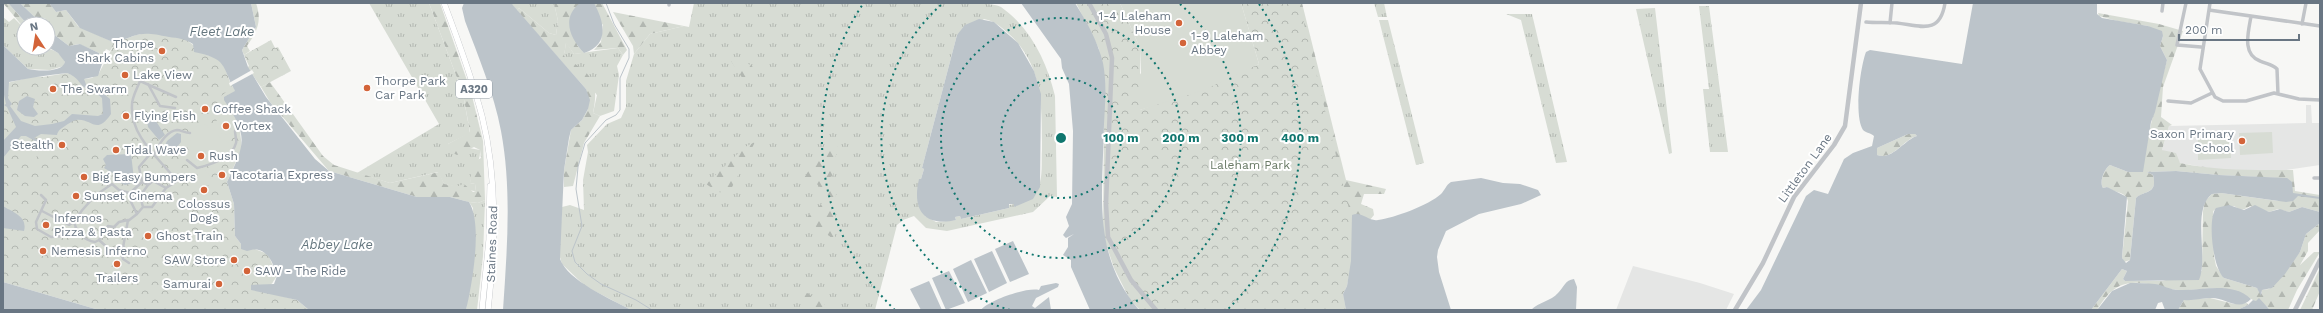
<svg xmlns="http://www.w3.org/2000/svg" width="2323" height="313" font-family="'Work Sans',sans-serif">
	<defs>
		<pattern id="grass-tufts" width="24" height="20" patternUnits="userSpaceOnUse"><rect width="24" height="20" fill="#d7dcd4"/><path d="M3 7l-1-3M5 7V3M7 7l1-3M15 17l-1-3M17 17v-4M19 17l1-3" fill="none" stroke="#b2b7b1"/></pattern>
		<pattern id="forest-firs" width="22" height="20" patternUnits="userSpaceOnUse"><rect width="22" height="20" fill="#d7dcd4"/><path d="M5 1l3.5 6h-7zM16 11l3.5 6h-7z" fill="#b2b7b1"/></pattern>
		<pattern id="park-crowns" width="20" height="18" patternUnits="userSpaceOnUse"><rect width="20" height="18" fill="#d7dcd4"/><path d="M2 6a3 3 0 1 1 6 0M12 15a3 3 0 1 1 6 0" fill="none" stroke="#b2b7b1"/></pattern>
	</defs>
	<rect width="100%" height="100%" fill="#f7f7f5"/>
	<path fill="#e5e6e5" d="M2306,105h5l1,18h8v42l-47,7 -46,-1 -47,-8 -18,-13 7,-24 137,-3z
		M1633,266l67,17 34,11 -8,16h-110z"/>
	<path fill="url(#grass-tufts)" fill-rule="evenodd" d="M369,3h60l34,91 7,39 -22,11 32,6c1,12 -8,20 -10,33l5,1 1,7c-3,1 -25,-6 -32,-7l-6,-12 -48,11 -33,-10 82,-49z
		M511,3h43l4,18 -2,14 -7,-2 -30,-25 -2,3z
		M694,3h283c7,1 19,1 24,4 30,21 46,55 54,89l2,101 -7,-1 -17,16 -86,19 -21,-3 -12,-12 -11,4 -6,5 -22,85h-244l-46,-24 -23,-22 -3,-10 3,-47 8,-2 14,5 -1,-30 5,-28 -1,-7 20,-21 14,-6 5,-11v-26l8,-27 16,-20 34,-8 5,1zM984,19c11,2 17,8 25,15 34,31 33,73 33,115 -1,14 2,32 -7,45 -4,5 -15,9 -21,13v-3l-5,1v3l-48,11 -1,-3 -5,1 1,3 -20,2 -11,-6 -6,-37h2l3,-10 -2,-1 35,-133z
		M1374,3h10l3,14h-9z
		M1699,6h10l19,146h-18l-7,-63h6z
		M1655,8l17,145 -3,1 -33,-145z
		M1506,14h26l35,148 -11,1 -35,-143z
		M3,17l6,5 5,-4 10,10v20c16,0 33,-3 41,14l-1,4 -14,4 -22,-1 -25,-24z
		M1379,20h9l36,143 -8,2z
		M566,42l8,12 44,-6 5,7 -6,11 2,9 -5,36 -14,5 -7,-3 4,-18 -33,-39z
		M485,200l-2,56 -6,54h-11l8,-56 -1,-46 -4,-6 9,1z"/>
	<path fill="url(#forest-firs)" d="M3,3h5l19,21h-3v4z
		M20,3h29l7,9 10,-2 12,16 37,17 -5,8 -4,-2 -4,8 -3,-4 -20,-9 -10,2 -21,-16v-6h-6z
		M251,3h5c6,18 2,27 -9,43l3,5 -6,4 -2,-5 14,-23z
		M429,3h11l31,89 12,49 2,59 -7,3 -9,-1 -19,-5h-33l-88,-26 -59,-69 -9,-15 9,-5 53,74 11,9 56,18 49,-11 5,12 14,2 6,-2 9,8 3,-1 -1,-7 -5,-1 2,-20 9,-5 -1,-8 -6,-3 -17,8 -4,-2 -5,-9 22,-12 -7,-38z
		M554,3h48l25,47 -4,5 -5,-7 -24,2 7,-8 2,-18 -26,21 7,8 -10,1 -8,-11 -2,13c26,19 36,22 29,57l7,3 -16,27 -11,43 -9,1v-17l7,-40 11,-10 6,-11 -2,-20 -69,-78 2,-3 30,25 7,2 2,-14z
		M1274,3h28l44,177 40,9 -2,5h-20l-3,10 12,5 1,6 -5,6 -26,73 3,16z
		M613,12l71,14 -34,8 -16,20 -1,-8z
		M2098,13l61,11 24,7 -20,56 -2,30 11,8 -3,1 -7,24 14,3 4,10c39,8 73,7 113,7l2,21 25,4v17l-18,-5 -13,5 -11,-3 -9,3 -19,-6c-7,5 -9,4 -16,0l-20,4 -1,2 1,44 2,10 8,12 33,10 5,6v-4l7,-1 31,-37 6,-18 14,-11v7l-12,13v8l-8,14 14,-13h6l-23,38 -9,20h-18c-5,-8 -11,-6 -17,-10 -31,-19 -43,-9 -74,-10 -19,-1 -37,-12 -57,-5 -11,4 -19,15 -25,25h-6l31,-41 5,2 -4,8 2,2h37l40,-10 1,-60 2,-10 7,-7 9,-1 57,8v-23l-59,-3 -43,-4 -29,1 6,3c5,19 -8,15 -17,23l-6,62 -6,2 -2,-4 6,-57c-2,-10 -15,-8 -21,-14l-4,1c-4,-6 1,-19 7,-23l18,7h15c-3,-7 20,-98 24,-112l-7,-14 3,-10 -15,-10 -31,-5 -18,-5z
		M738,57l18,12 -11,13 -14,-21z
		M1908,134h7l2,2c-13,3 -25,25 -40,19l-1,-3 1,-4z
		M839,135l-6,40 -9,6 12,10 -1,49 -30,-21 24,-22 -12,-13 -15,-3 20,-31z
		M755,142l-26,51 -11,-1 -12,-8 39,-37z
		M2320,268v23l-8,19h-12z
		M801,289l32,21h-30l-6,-18z
		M2210,298l24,6 13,-1 1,2 -11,5h-59l6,-10z"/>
	<path fill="url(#park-crowns)" d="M1076,3h44l20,45v62l119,-46 -18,-61h58l52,214v44l-4,25 -4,8 3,16h-206l-10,-10 -16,-32 -11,-33 1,-111 -5,-75z
		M151,32l34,7 22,16 10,3 7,7 6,17 19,-16 -5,-11 27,-15 4,8 3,-1 13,24 -30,16 -9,-13 -20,12 3,5 7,57 -15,34 7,22 1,32 6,8 27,10 9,22 -11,16 31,8 12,10h-210l-96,-28v-198l32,-8 8,1 24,-4 17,6 8,-1 7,-5 16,-30 21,-8z"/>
	<path fill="#d7dcd4" d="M1120,3h121l18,61 -55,26 -64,20v-23l-4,-7 5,-7 -1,-25z
		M233,87l2,4 -11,6v3l15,22c-4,9 -10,15 -20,11l-1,3 17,10 -16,14 -7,-3 1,6 -16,5 -9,-8 5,-33 13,-3 3,5h6l1,-8 8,-7 -3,-18z
		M2272,132l1,21 -33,2 -1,-22z
		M2230,137l1,21 -33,2v-22z
		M22,140l10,2 6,4 1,9 -12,8 -10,-11 1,-6z
		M205,170l5,6 -2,10 -3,-2 -4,4h-4c-4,-8 0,-15 8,-18z"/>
	<path fill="#bcc4ca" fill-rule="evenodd" d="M8,3h12l22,21h-15z
		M49,3h202l5,24 -14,23 6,17 18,30 49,62 14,12 88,26h33l19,5c14,22 3,83 -3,108h-157l-12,-10 -46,-10v-5l23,-1 3,-8c-4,-15 -12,-32 -30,-25l-6,-2v-5l-6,-8 -1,-32 -7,-22c18,-38 22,-45 -3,-82v-3l11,-6c-14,-26 -7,-32 -41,-39l-1,-8c-8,-5 -15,-6 -24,-7 -27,-6 -29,-4 -54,6l-35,-15 -14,-18 -10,2z
		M464,3h47l75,86 4,11 -2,9 -6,11 -11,10 -2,8 -5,32 -4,89c8,22 51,40 71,51h-128c4,-60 9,-120 -2,-179 -7,-38 -23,-75 -36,-110l-3,-13z
		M580,3h14c11,20 15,42 -10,50 -14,-15 -23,-35 -4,-50z
		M1021,3h54c12,19 23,39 28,60 4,21 2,41 1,61 -1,68 -13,130 35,186h-49l-19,-43v-7l-8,-5 5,-8v-9l6,-4 -8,4 -3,-3 6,-9 -3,-9 6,-13 1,-73 -4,-47 -7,-16 -1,-9z
		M1973,3h124v11l5,4 46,8 14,5 1,5 -3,10 7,14 -12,52 -4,10 -8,50h-15l-18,-7c-6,4 -11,17 -7,23l4,-1 20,10 -5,61 4,5 4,-3 6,-62c8,-8 22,-3 17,-23l-6,-3 29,-1 43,4 68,3 5,4 1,11 27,4v2l-22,-3 -5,5 -7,1 -65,-9 -9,1c-21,16 -3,63 -13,86l-74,1 -2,-2 4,-8 -5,-2 -31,41h-345l15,-20 45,-94 8,-6 14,4 16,-35 9,-6 19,-7 2,-10c-3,-3 -8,-3 -11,-6 -9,-14 -3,-62 3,-78l4,-2 92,14zM1908,134h7l2,2c-13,4 -25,25 -40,19v-7z
		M979,19l15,3 24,21 16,28 7,23 -1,93 -7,12 -19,8v-3h-5v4l-48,11 -1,-3 -5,1 1,3c-33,7 -44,-11 -37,-41h2l3,-10 -2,-1 35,-133 8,-10z
		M48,30l21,16 11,-2 19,9 4,8 -5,15 -14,3 3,8c8,2 12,0 19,-2l-7,5 11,9 1,15c-15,22 -19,4 -35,6 -4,1 -8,4 -11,6 -4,3 -7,4 -8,9l-16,-1 -7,4 14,6 -2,3 -20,-11h-5l-18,22v-17l13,-14 -9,-20 -3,-2 2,-1 -3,-14v-45l25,24c9,2 34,4 37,-7l-7,-9 -10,-6zM67,73c12,4 12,12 20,16 6,3 10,4 15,9l1,16 -5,2 -26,-2 -8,7 -12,3 -17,2 -14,-5 -11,-15 2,-2 -4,-6 1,-16c20,-4 38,-7 58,-9z
		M27,96l8,3 -2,8 5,7 -4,3 -9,-1 -8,-6 2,-9z
		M150,112l15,23 -6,5 -11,-13 -2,-12z
		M177,133l4,1v8c-5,7 -9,10 -18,8l4,-9z
		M131,154l3,25 -4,5 -5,1 -7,-3 -2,-7 -12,-7 2,-3 -3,-6 4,-4z
		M1481,178l22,5 17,1 18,6 3,5 -20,9 -42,10 -33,17 -8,19 -1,7 2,15 12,38h-105l-3,-16 4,-8 4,-25 1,-46c10,-4 17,7 26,5 16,-2 51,-15 63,-26 4,-4 5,-9 10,-12z
		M2229,205l15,5 11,-5 14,7 11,-3 9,3 13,-5 18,5v11l-14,11 -6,18 -15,22 -13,14 -10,2 -1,6 -4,-8 -33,-10c-11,-9 -17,-59 -8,-70z
		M3,206c9,6 25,10 21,25l-21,-3z
		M1013,241l16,33 -19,8 -15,-33z
		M992,251l15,32 -18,9 -15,-33z
		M971,260l16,33 -19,9 -15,-33z
		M949,271l16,32 -19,7 -14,-32z
		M1574,279l3,8 -1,23h-45c8,-8 20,-9 27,-17 6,-6 7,-13 16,-14z
		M929,281l13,29h-21l-11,-21z
		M3,282l96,28h-96z
		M1056,283l3,1 -1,3 -22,11 -4,8 3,2 14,-11 2,13h-70c8,-10 46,-23 58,-20l2,-4z
		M2130,283c8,0 17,0 25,1 8,1 15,6 24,6 23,1 53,-9 72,9 -12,13 -25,-1 -39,-1 -9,0 -19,3 -28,2l-6,10h-13l-3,-8 -4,1 -3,7h-58l15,-19z
		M2259,298l11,12h-33l11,-5 5,-5 3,1z"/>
	<path fill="#f7f7f5" d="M252,70l2,3 -24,13 -1,-3z"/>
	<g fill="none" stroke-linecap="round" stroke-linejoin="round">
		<path stroke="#bcc4ca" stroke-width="1" d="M606,3l8,21 15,25v9l-9,20v32l-4,5 -10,5 -21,23 -7,24 -2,22 6,37 -10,25 3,11 12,12 14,10 35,16 16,10"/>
		<defs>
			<path id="primary" d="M444,3c14,37 28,75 38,113 16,64 13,129 6,194
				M482,310l7,-70 1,-54"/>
		</defs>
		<use href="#primary" stroke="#b5b8bc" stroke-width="6"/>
		<path stroke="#c1c4c8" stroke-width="2.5" d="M148,84l12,22 15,2
			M151,153l-12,14 3,15 6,3 5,-4 13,7
			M154,154c4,-8 13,-23 23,-24 4,0 8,3 13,3
			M187,160l10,8c13,-3 35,-10 39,-25 1,-3 -1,-8 -1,-12
			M41,195l5,5 -10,22 1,7 14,8 13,-1 5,-5 7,-2
			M143,207h9l14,-19 11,-7c-17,-22 -47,-44 -45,-76 0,-8 5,-16 8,-24l36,16
			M42,211l27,14 5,-3
			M137,214l6,-7 -3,-11 8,-11
			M128,221l9,-7 -6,-12 -1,-9 12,-11
			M99,240l10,9 15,-2
			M129,263l-6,-4 -1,-6 6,-33 -9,2 -5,5 -6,-1 -9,14 -4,2c-11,-2 -18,-9 -21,-20 9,-15 23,-29 38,-38l7,6 21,6"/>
		<path stroke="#c1c4c8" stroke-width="3.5" d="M2186,3l-9,42 24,2
			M2210,3l-10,66 15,28 8,4h23l28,-8 25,6 21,1
			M669,5v-2
			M2209,10l111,16
			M2162,11l1,-8
			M2251,16c-2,14 -10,38 9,45 6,3 12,3 17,8l1,25
			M1866,22c10,1 21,0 31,1 24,3 43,12 48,-20
			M1890,23l2,-20
			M2302,24l4,-21
			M2168,101l23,2 21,-10
			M2314,178h6"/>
		<path stroke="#c1c4c8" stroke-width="4.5" d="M1089,3l17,31 6,24 -6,146 2,33 23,43 25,30
			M1735,310l28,-47 31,-66 40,-52 11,-19 16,-123
			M2295,310l25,-50"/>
		<use href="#primary" stroke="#fff" stroke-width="5.5"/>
	</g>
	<g fill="none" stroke="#0f766e" stroke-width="2" stroke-dasharray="2 4">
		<circle cx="1061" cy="138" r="60"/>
		<circle cx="1061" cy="138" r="120"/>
		<path d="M1010 310A179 179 0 0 1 942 4M1180 4A179 179 0 0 1 1112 310"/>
		<path d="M895 310A239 239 0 0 1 863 4M1259 4A239 239 0 0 1 1227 310"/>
	</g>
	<g fill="#d36439" stroke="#fff" stroke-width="1.5">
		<circle cx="1179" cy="23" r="4"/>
		<circle cx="1183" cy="43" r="4"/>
		<circle cx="162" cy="51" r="4"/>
		<circle cx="125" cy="75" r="4"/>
		<circle cx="367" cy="88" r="4"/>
		<circle cx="53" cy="89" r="4"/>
		<circle cx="205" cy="109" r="4"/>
		<circle cx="126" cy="116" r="4"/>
		<circle cx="226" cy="126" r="4"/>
		<circle cx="2242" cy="141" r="4"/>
		<circle cx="62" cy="145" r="4"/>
		<circle cx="116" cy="150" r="4"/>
		<circle cx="201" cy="156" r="4"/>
		<circle cx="222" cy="175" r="4"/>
		<circle cx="84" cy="177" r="4"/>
		<circle cx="204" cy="190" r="4"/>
		<circle cx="76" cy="196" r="4"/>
		<circle cx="46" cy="225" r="4"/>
		<circle cx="148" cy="236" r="4"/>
		<circle cx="43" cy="251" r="4"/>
		<circle cx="234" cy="260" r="4"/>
		<circle cx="117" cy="264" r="4"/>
		<circle cx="247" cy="271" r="4"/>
		<circle cx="219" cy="284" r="4"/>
	</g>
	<g text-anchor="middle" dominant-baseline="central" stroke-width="4" stroke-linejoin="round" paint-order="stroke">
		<rect fill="#fff" stroke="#969fa8" stroke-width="1" x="456" y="80" width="36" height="18" rx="3"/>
		<g font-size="11" font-weight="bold" fill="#697683">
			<text x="474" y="89">A320</text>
		</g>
		<g font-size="12" fill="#697683" stroke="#fff" text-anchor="start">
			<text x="1171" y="16" text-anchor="end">1-4 Laleham<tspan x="1171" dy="14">House</tspan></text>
			<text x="1191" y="36">1-9 Laleham<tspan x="1191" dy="14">Abbey</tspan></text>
			<text x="154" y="44" text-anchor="end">Thorpe<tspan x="154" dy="14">Shark Cabins</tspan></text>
			<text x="133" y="75">Lake View</text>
			<text x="375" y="81">Thorpe Park<tspan x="375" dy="14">Car Park</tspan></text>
			<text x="61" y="89">The Swarm</text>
			<text x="213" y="109">Coffee Shack</text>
			<text x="134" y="116">Flying Fish</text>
			<text x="234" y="126">Vortex</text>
			<text x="2234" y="134" text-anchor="end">Saxon Primary<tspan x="2234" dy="14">School</tspan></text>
			<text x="54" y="145" text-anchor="end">Stealth</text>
			<text x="124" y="150">Tidal Wave</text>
			<text x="209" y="156">Rush</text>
			<text x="230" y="175">Tacotaria Express</text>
			<text x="92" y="177">Big Easy Bumpers</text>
			<text x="84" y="196">Sunset Cinema</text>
			<text x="204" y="204" text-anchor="middle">Colossus<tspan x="204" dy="14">Dogs</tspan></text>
			<text x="54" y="218">Infernos<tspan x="54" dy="14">Pizza &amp; Pasta</tspan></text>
			<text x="156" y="236">Ghost Train</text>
			<text x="51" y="251">Nemesis Inferno</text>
			<text x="226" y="260" text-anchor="end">SAW Store</text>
			<text x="255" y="271">SAW - The Ride</text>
			<text x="117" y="278" text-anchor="middle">Trailers</text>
			<text x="211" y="284" text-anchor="end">Samurai</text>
		</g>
		<g font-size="12" fill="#6a7b67" stroke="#fff">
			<text x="1250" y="165">Laleham Park</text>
		</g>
		<g font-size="12" fill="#697683" stroke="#fff">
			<text transform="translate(1805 168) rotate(-54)">Littleton Lane</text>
			<text transform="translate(492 244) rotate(-88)">Staines Road</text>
		</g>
		<g font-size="13" font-style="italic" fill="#65777f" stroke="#fff">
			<text x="222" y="31">Fleet Lake</text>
			<text x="337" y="244">Abbey Lake</text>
		</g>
	</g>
	<circle cx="1061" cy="138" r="6" fill="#0f766e" stroke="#fff" stroke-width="2"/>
	<g font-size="12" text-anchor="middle" font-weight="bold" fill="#0f766e" stroke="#fff" stroke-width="4" stroke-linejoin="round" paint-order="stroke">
		<text x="1121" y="142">100 m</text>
		<text x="1181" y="142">200 m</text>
		<text x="1240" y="142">300 m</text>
		<text x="1300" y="142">400 m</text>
	</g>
	<rect width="2323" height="313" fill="none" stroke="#697683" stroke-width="8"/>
	<g transform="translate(36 36) rotate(348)"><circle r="19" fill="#ffffff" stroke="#c3c8cd"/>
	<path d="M0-3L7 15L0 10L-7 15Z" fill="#d36439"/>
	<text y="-6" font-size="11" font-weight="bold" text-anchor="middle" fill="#697683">N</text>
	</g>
	<path d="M2179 34v6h120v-6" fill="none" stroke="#697683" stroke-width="2"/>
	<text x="2185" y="34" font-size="12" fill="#697683" stroke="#ffffff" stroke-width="3" paint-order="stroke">200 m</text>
</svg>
